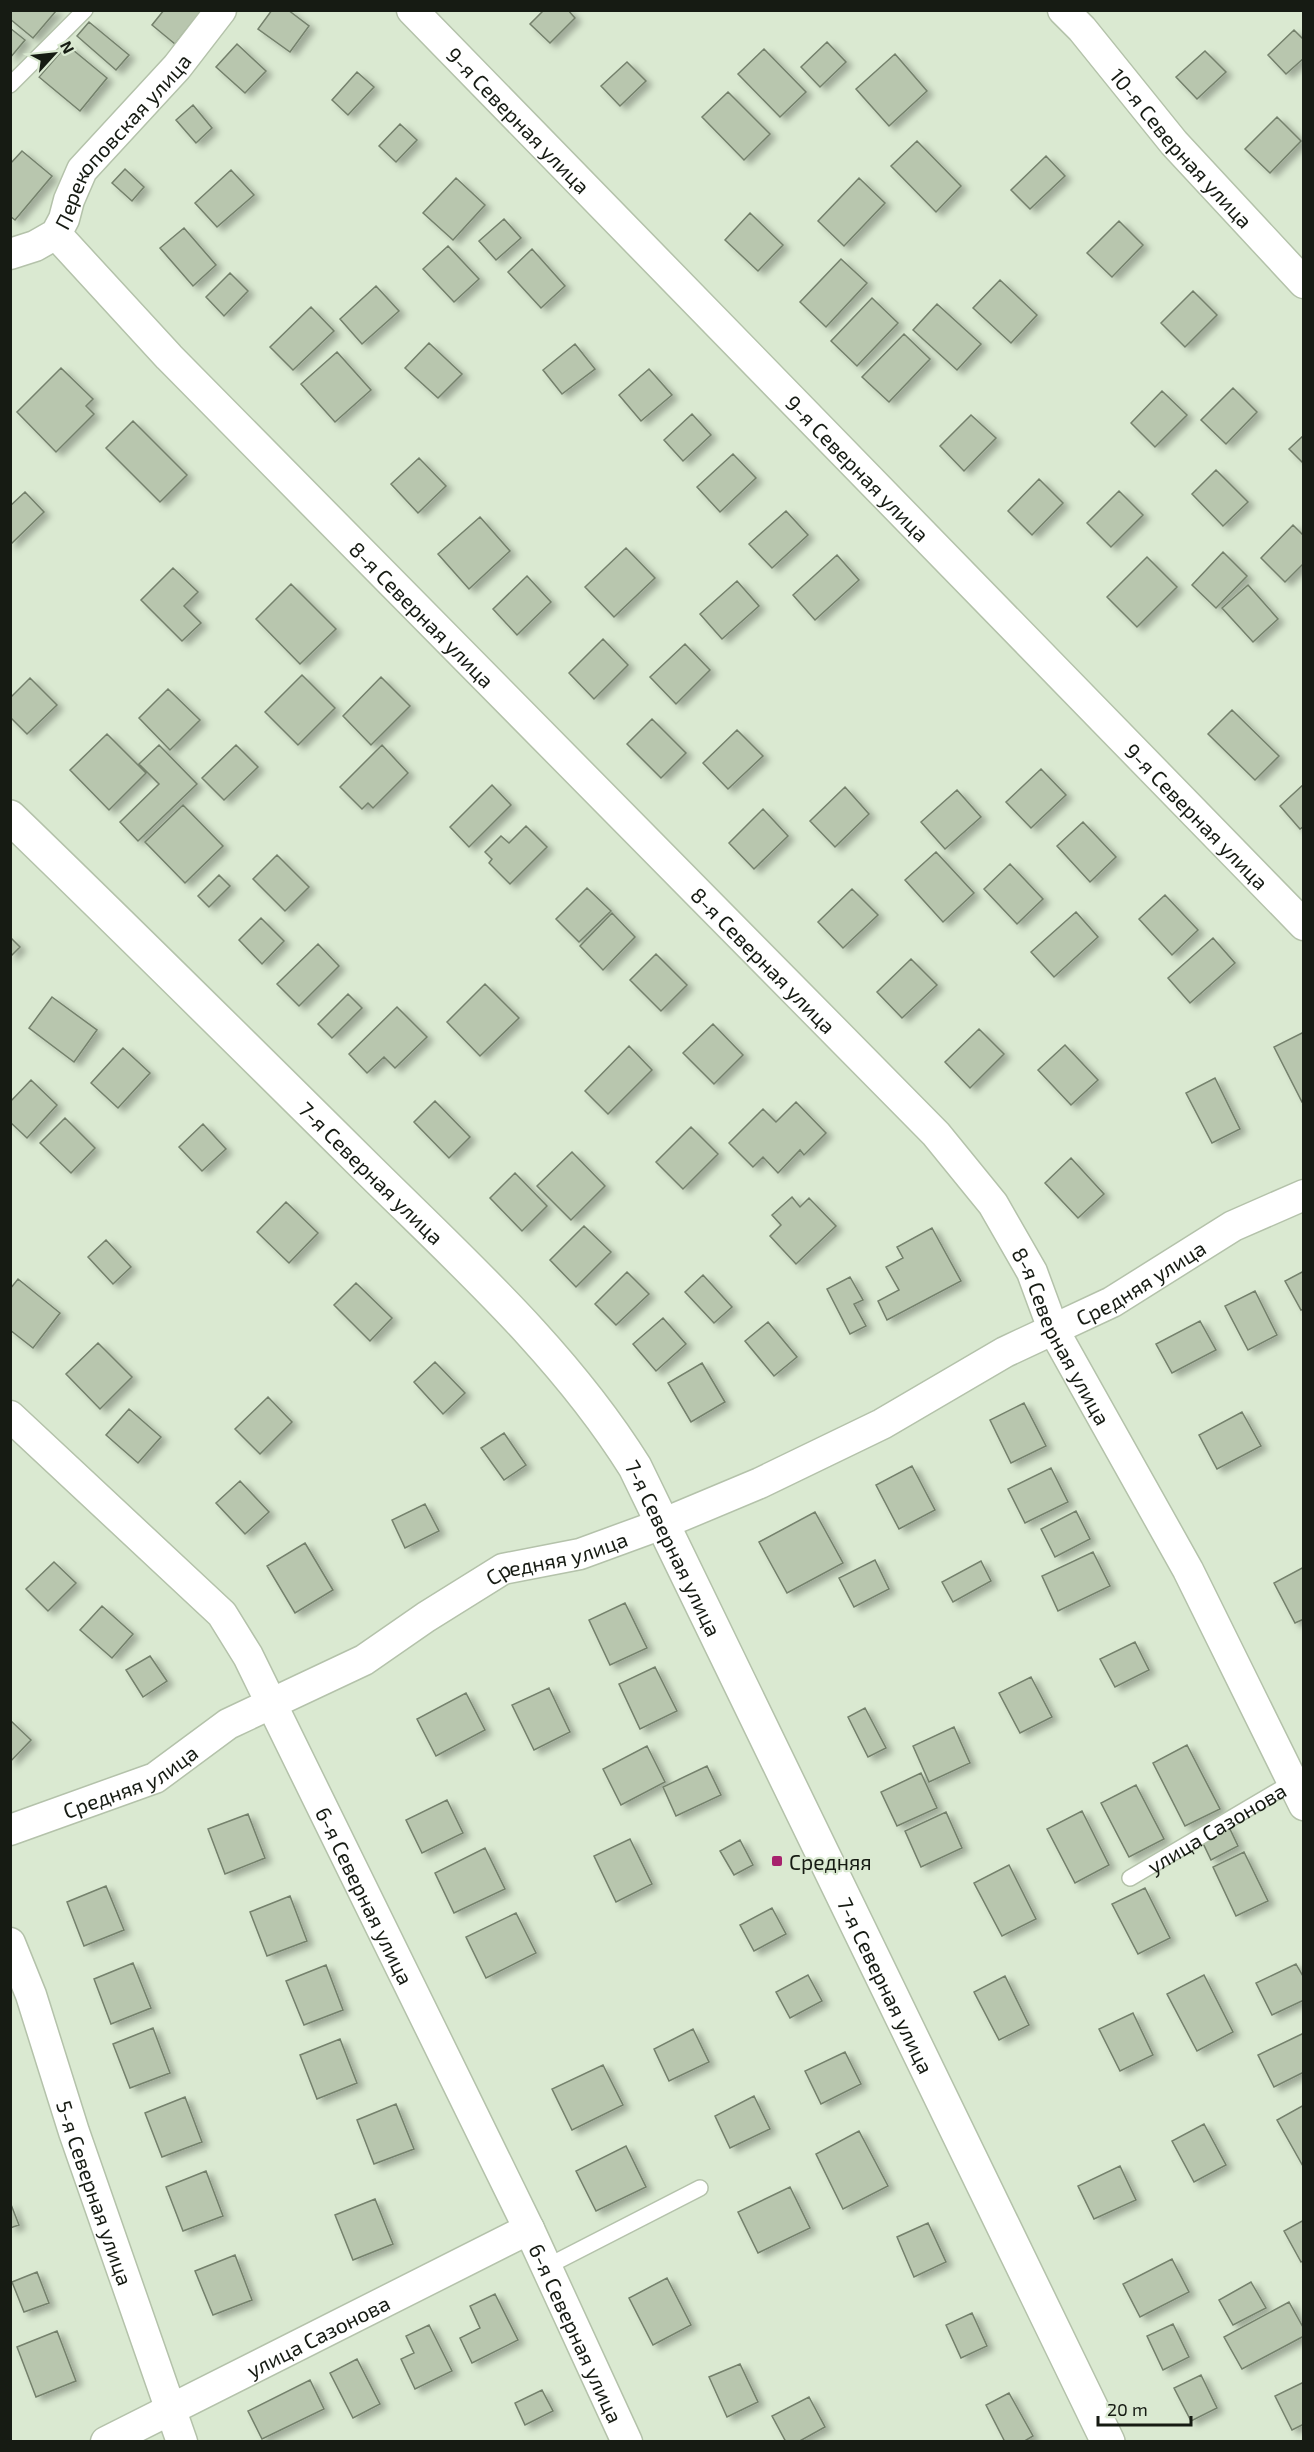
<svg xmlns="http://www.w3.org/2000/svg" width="1314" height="2452" font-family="'Exo 2',sans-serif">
	<defs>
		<filter id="shadow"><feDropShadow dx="6" dy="4" stdDeviation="3" flood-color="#0004"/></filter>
	</defs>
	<rect width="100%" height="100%" fill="#dae9d1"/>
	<path fill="#b8c6ae" stroke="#74816c" stroke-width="1.5" filter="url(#shadow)" d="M10,10h45l1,1 -23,27 -23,-19z
		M164,10h38l-27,34 -23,-19z
		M272,10h16l21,16 -19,26 -32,-23z
		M544,10h24l7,8 -25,25 -20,-19z
		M89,22l40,33 -13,15 -39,-34z
		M10,28l15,12 -15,18z
		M1294,30l10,10v18l-18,16 -18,-19z
		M827,42l19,20 -26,25 -19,-20z
		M237,44l29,27 -21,22 -29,-26z
		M67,45l40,33 -27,33 -41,-34z
		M764,49l42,43 -26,25 -42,-43z
		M1205,51l21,21 -29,27 -21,-22z
		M895,54l32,37 -38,35 -33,-37z
		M627,62l19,19 -26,25 -19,-20z
		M357,72l17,15 -26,28 -16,-15z
		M728,92l42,42 -26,26 -42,-43z
		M193,105l19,23 -16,15 -20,-23z
		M1277,117l24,24 -31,32 -25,-24z
		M400,124l17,16 -21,22 -17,-16z
		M917,141l44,45 -25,26 -45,-46z
		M22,151l30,25 -37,44 -5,-4v-52z
		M1046,156l19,20 -35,33 -19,-19z
		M125,169l19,18 -12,14 -20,-18z
		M231,170l23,25 -37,32 -22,-24z
		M456,178l29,27 -32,35 -30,-27z
		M859,178l26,25 -41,43 -26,-25z
		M750,213l33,32 -25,26 -33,-31z
		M504,219l17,19 -25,22 -17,-19z
		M1119,221l24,24 -31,32 -25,-24z
		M184,228l32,37 -23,21 -33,-38z
		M448,246l31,33 -25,23 -31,-33z
		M532,249l33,37 -24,22 -33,-36z
		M841,259l26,24 -41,44 -26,-25z
		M230,273l18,18 -24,25 -18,-19z
		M1000,280l37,35 -26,28 -38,-35z
		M376,286l23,25 -37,33 -22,-25z
		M1193,291l24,24 -32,32 -24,-24z
		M872,298l26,25 -41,43 -26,-25z
		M937,304l44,40 -24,26 -44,-40z
		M311,307l23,24 -41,39 -23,-23z
		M904,334l26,25 -41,43 -27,-25z
		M429,343l33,31 -24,24 -33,-30z
		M575,344l20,25 -33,25 -19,-24z
		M337,352l34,38 -36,32 -34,-38z
		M61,368l32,31 -7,7 8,8 -38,38 -39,-40z
		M649,369l23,26 -31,26 -22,-26z
		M1233,388l24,24 -31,32 -25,-24z
		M1162,391l25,24 -32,32 -24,-24z
		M692,414l19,21 -28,26 -19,-21z
		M971,415l25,23 -32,33 -24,-25z
		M133,421l54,54 -27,27 -54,-54z
		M1304,435v29l-15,-15z
		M733,454l23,24 -36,34 -23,-25z
		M419,458l27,28 -28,27 -27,-29z
		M1216,470l32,32 -25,24 -31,-32z
		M1039,479l24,24 -31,32 -24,-24z
		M1119,491l24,24 -32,32 -24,-24z
		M25,492l19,20 -34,33v-39z
		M786,511l22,24 -36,33 -23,-24z
		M480,517l30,34 -41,38 -31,-35z
		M1293,525l11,11v27l-19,19 -24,-24z
		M626,548l29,30 -41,39 -29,-30z
		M1223,552l24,24 -31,32 -24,-23z
		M837,555l22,25 -44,40 -22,-25z
		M1147,557l30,30 -40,40 -30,-30z
		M173,568l25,24 -14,14 17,17 -19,18 -41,-41z
		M527,576l24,26 -34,33 -24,-26z
		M737,581l22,25 -37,33 -22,-25z
		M291,584l45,45 -36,35 -44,-45z
		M1248,585l30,34 -25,23 -31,-34z
		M603,639l25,26 -34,34 -25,-26z
		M685,644l25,26 -34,34 -26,-27z
		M302,675l33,33 -37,37 -33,-33z
		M381,677l29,29 -39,39 -28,-29z
		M30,678l27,27 -30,29 -17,-17v-19z
		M168,689l32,31 -30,30 -31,-32z
		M1232,710l47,46 -24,24 -47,-46z
		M652,719l34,34 -25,25 -34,-34z
		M737,730l26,26 -35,33 -25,-26z
		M107,734l39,39 -37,37 -39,-40z
		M159,745l38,39 -59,57 -18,-19 39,-38 -20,-20z
		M236,745l22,22 -34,33 -22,-22z
		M382,745l26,28 -35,35 -5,-5 -6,6 -22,-22z
		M1041,769l25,26 -35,33 -25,-26z
		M1304,784v42l-4,3 -20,-23z
		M492,785l19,20 -42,42 -19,-20z
		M845,787l24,27 -34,33 -25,-26z
		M957,790l24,27 -36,32 -24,-27z
		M183,805l40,41 -38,37 -40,-41z
		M763,809l25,27 -34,33 -25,-26z
		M1083,822l33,35 -26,25 -33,-36z
		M526,826l21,21 -37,37 -21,-21 3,-4 -7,-7 16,-16 8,7z
		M936,852l38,41 -31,29 -38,-42z
		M277,855l32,32 -24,24 -32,-32z
		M1010,864l33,35 -26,25 -33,-35z
		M219,875l11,11 -21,21 -11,-11z
		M587,888l24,23 -32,31 -23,-23z
		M852,889l26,26 -35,33 -25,-26z
		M1165,895l33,35 -26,25 -33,-36z
		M1076,912l22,25 -44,40 -23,-25z
		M612,913l23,24 -32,33 -23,-24z
		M261,918l23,23 -22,23 -23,-24z
		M10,937l10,10 -10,10z
		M1213,938l22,25 -45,40 -22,-25z
		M318,944l21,22 -40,40 -22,-22z
		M656,954l31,31 -26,26 -31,-31z
		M911,959l26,26 -35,33 -25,-26z
		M485,984l34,34 -39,38 -33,-34z
		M348,994l14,14 -30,30 -14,-14z
		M52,997l45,33 -23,32 -45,-34z
		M397,1007l30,30 -32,31 -11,-11 -17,16 -18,-19z
		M713,1024l30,31 -29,29 -31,-31z
		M979,1029l25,25 -34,34 -25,-26z
		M1304,1032v69l-2,1 -28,-55z
		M1065,1045l33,35 -27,25 -33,-35z
		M629,1046l23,24 -44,44 -23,-23z
		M123,1048l27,25 -32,35 -27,-25z
		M1215,1078l25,51 -28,14 -26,-50z
		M31,1080l26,25 -30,33 -17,-16v-20z
		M435,1101l35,36 -21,21 -35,-36z
		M796,1102l30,31 -22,22 -4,-5 -22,23 -15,-16 -10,10 -24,-24 34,-34 13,13z
		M65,1118l30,30 -24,25 -31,-30z
		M203,1124l23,25 -24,22 -23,-24z
		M691,1127l27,27 -35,35 -27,-27z
		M572,1152l33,34 -34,34 -34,-34z
		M1071,1158l33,36 -26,24 -33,-35z
		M515,1173l32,33 -25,25 -32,-33z
		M792,1197l8,10 9,-9 27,28 -40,38 -26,-28 11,-11 -9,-10z
		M286,1202l32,31 -29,30 -32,-31z
		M584,1226l27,26 -35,35 -26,-27z
		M932,1228l29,53 -74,39 -9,-19 21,-11 -13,-23 17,-9 -6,-11z
		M106,1240l25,27 -18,17 -25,-27z
		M1304,1271v38l-3,1 -16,-29z
		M627,1272l22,22 -33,31 -21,-21z
		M703,1275l29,32 -18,16 -29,-31z
		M850,1277l13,23 -9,4 12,22 -16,8 -23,-45z
		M18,1279l42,34 -27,35 -23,-18v-41z
		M356,1283l36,35 -22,23 -36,-36z
		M1255,1291l22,44 -29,15 -23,-44z
		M663,1318l23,26 -30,27 -23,-27z
		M1200,1321l16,29 -44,23 -16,-29z
		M768,1322l29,35 -23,19 -29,-35z
		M98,1343l34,34 -32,32 -34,-35z
		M435,1362l30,31 -22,21 -29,-32z
		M702,1363l23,39 -34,20 -23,-39z
		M268,1397l24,25 -32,32 -25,-25z
		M1024,1403l22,43 -35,17 -21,-43z
		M129,1409l32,28 -23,26 -32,-28z
		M1242,1412l19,34 -44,23 -18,-34z
		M504,1433l22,32 -22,15 -23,-32z
		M912,1466l23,44 -36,19 -23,-44z
		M1051,1468l17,34 -43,21 -17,-34z
		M240,1481l29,31 -24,22 -29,-31z
		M425,1504l14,27 -34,17 -13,-28z
		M1076,1511l14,28 -35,18 -14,-28z
		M815,1512l28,51 -56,30 -28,-51z
		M305,1543l28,47 -38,23 -28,-47z
		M1093,1552l17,34 -52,25 -16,-35z
		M875,1560l14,29 -35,18 -15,-29z
		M981,1561l10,20 -38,21 -11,-20z
		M54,1562l22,21 -28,28 -22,-22z
		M1304,1567v52l-9,4 -21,-40z
		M625,1603l22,45 -37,17 -21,-45z
		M102,1606l31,28 -21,24 -32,-28z
		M1135,1642l14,28 -34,17 -15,-28z
		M150,1656l17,25 -24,16 -17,-27z
		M655,1667l22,44 -37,18 -21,-45z
		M1031,1677l21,40 -32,16 -21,-40z
		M549,1688l21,44 -36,18 -22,-45z
		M466,1693l19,37 -49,26 -19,-37z
		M865,1708l21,40 -18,9 -20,-40z
		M10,1720l21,20 -21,22z
		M954,1727l16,36 -41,19 -16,-36z
		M1187,1745l33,64 -35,17 -32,-63z
		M647,1746l18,36 -44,23 -18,-36z
		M707,1766l14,29 -45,21 -13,-29z
		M921,1773l16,35 -40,18 -16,-34z
		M1136,1785l28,54 -35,18 -28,-54z
		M447,1800l16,33 -41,20 -16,-33z
		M1082,1811l27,54 -34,18 -28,-54z
		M946,1812l16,36 -41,19 -16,-36z
		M248,1814l17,44 -40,16 -17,-45z
		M1228,1825l10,21 -27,14 -10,-21z
		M630,1839l22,45 -36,18 -22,-46z
		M740,1840l13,25 -19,10 -14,-24z
		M485,1848l20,41 -51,24 -19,-40z
		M1244,1852l24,49 -32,15 -23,-49z
		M1009,1865l27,54 -34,17 -28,-53z
		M106,1886l18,44 -40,16 -17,-44z
		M1145,1888l25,50 -32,16 -26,-50z
		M290,1896l17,45 -40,15 -17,-44z
		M772,1908l14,26 -32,17 -14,-26z
		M516,1913l20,40 -50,25 -20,-41z
		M133,1963l18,45 -40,16 -17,-45z
		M1296,1964l8,14v22l-32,15 -16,-32z
		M326,1965l17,45 -39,15 -18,-44z
		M808,1975l14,26 -32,17 -14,-26z
		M1204,1975l29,57 -36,19 -30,-57z
		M1005,1976l24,49 -30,15 -25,-48z
		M1133,2013l20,42 -33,16 -21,-42z
		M153,2028l17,45 -40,15 -17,-44z
		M693,2029l16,33 -40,19 -15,-32z
		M1304,2033v39l-30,15 -16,-32z
		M340,2039l17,44 -40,16 -17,-44z
		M845,2052l16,32 -40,20 -16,-33z
		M603,2065l20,40 -51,25 -20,-41z
		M754,2096l16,33 -40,19 -15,-32z
		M185,2097l17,45 -40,15 -17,-44z
		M396,2104l18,45 -40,15 -17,-44z
		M1304,2105v63l-27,-48z
		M1204,2124l22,41 -32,17 -22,-41z
		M859,2131l29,55 -45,23 -27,-55z
		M626,2146l20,41 -50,24 -20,-40z
		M1120,2166l16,34 -42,19 -16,-33z
		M206,2171l17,45 -40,15 -17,-44z
		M790,2187l20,41 -52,25 -20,-41z
		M375,2199l18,45 -40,16 -18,-45z
		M10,2202l9,23 -9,3z
		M1304,2220v40l-3,2 -17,-31z
		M928,2223l18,39 -32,15 -17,-40z
		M235,2255l17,45 -39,15 -18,-44z
		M1172,2259l17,33 -49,25 -17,-33z
		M37,2272l12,31 -25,9 -12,-30z
		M667,2278l24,47 -38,20 -24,-47z
		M1251,2282l15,26 -33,17 -14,-25z
		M495,2294l23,46 -46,23 -12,-25 20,-10 -10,-22z
		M1289,2302l15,27v7l-62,33 -18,-32z
		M972,2313l15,33 -26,12 -15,-33z
		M1173,2324l16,33 -26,13 -16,-34z
		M429,2325l23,46 -37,18 -14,-30 13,-6 -8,-17z
		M57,2331l19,50 -40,16 -19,-50z
		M357,2359l23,45 -27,14 -23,-45z
		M740,2364l18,38 -31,15 -18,-40z
		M1201,2375l16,33 -26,13 -17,-33z
		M310,2380l14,29 -62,30 -14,-28z
		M1304,2382v42l-12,6 -17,-34z
		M542,2390l11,21 -28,14 -10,-22z
		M1009,2393l24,43 -10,6h-18l-19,-37z
		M809,2397l16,30 -27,15h-12l-14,-26z"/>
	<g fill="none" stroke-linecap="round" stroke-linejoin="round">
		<defs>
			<g id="service">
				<path d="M10,85l75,-75"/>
				<path id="s1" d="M1130,1878l161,-95"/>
				<path d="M546,2267l154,-79"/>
			</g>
			<g id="minor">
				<path id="s2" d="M412,10l892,915"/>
				<path id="s3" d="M1063,10l19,19 92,114 130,140"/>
				<path id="s4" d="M56,234l113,123 767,777 57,70 39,68 21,57 135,241 116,235"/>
				<path id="s5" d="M10,254l25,-8 21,-12 8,-15 5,-19 13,-30 95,-103 44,-57"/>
				<path id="s6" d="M10,1416l212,198 26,42 281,573 98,213"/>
				<path id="s7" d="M10,1830l145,-52 73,-54 136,-64 62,-43 77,-48 77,-15 82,-30 98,-41 122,-59 123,-72 107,-50 121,-76 71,-31"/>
				<path id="s8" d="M10,1943l21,52 43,137 108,310"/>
				<path id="s9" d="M106,2442l423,-213"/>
			</g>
			<g id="primary">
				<path id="s10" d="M10,817c120,116 238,233 356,350 95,94 198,186 269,300l473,975"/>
			</g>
		</defs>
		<use href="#service" stroke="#b4c2aa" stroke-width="18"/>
		<use href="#minor" stroke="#b4c2aa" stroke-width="33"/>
		<use href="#primary" stroke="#b4c2aa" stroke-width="36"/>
		<use href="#service" stroke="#fff" stroke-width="15"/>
		<use href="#minor" stroke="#fff" stroke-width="30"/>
		<use href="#primary" stroke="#fff" stroke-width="33"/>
	</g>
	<rect fill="#a7226d" stroke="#dae9d1" stroke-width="2" x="771" y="1855" width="12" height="12" rx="3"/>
	<g text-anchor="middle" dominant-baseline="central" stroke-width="4.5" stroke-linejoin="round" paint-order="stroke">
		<g font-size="21" fill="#161b13" stroke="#dae9d1">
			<text stroke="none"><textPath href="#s2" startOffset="153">9-я Северная улица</textPath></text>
			<text stroke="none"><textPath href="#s5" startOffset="166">Перекоповская улица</textPath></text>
			<text stroke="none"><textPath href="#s3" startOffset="182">10-я Северная улица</textPath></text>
			<text stroke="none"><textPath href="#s2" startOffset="639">9-я Северная улица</textPath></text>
			<text stroke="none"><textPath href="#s4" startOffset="528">8-я Северная улица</textPath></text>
			<text stroke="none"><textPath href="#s2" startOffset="1125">9-я Северная улица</textPath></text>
			<text stroke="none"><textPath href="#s4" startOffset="1014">8-я Северная улица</textPath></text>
			<text stroke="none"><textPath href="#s10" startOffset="507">7-я Северная улица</textPath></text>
			<text stroke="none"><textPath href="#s7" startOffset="1264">Средняя улица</textPath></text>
			<text stroke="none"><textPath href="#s4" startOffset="1498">8-я Северная улица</textPath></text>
			<text stroke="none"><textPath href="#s10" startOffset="993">7-я Северная улица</textPath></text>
			<text stroke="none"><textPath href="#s7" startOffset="616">Средняя улица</textPath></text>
			<text stroke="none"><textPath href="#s7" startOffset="130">Средняя улица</textPath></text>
			<text stroke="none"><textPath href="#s1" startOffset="100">улица Сазонова</textPath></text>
			<text stroke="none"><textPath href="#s6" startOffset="606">6-я Северная улица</textPath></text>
			<text stroke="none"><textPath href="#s10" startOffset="1479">7-я Северная улица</textPath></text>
			<text stroke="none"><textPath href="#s8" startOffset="264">5-я Северная улица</textPath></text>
			<text stroke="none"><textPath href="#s6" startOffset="1092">6-я Северная улица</textPath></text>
			<text stroke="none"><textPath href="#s9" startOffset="237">улица Сазонова</textPath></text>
		</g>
		<g font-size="21" fill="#161b13" stroke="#dae9d1" text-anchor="start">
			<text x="789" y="1861">Средняя</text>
		</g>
	</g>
	<rect width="1314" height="2452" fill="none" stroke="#161b13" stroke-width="24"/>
	<g transform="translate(54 54) rotate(63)" stroke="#dae9d1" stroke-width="4.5" paint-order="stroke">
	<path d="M0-4.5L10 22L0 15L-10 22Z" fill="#161b13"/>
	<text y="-9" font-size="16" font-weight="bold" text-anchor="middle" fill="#161b13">N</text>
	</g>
	<path d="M1098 2416v9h93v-9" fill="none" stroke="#161b13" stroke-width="3"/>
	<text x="1107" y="2416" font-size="18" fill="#161b13" stroke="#dae9d1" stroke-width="4.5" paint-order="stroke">20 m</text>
</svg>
